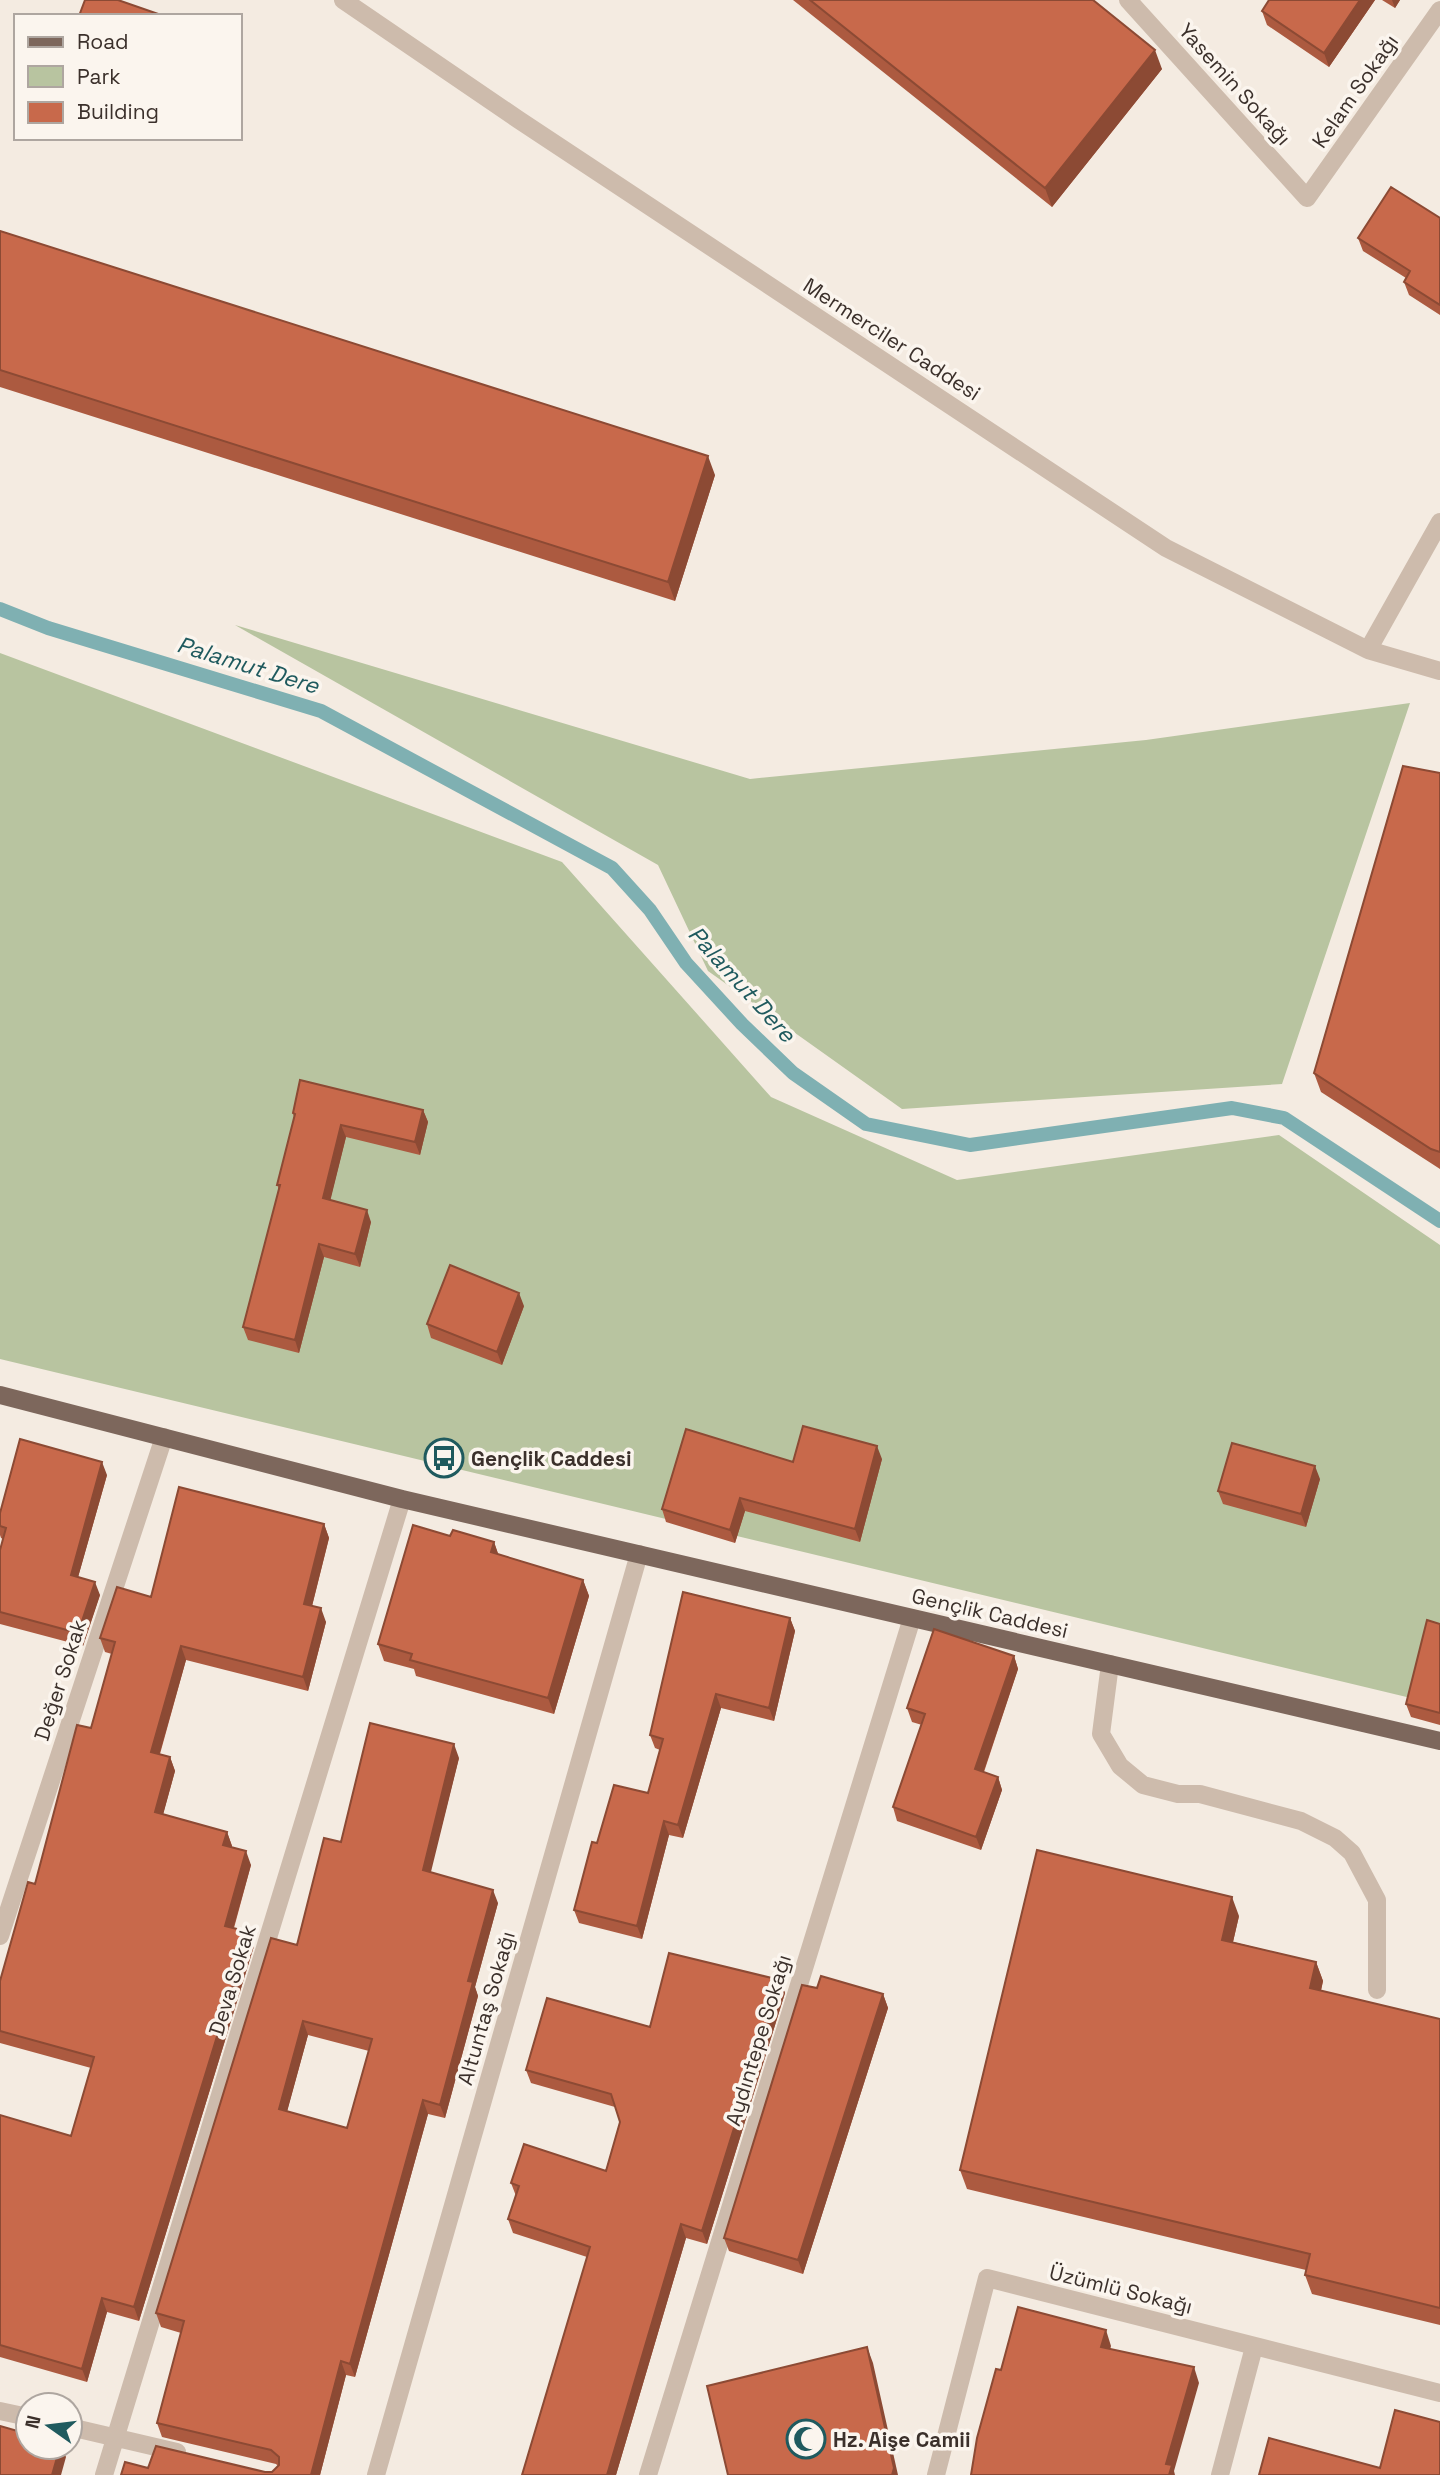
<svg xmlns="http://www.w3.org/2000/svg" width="1440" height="2475" font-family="'Space Grotesk',sans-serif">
	<rect width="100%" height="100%" fill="#f4ebe1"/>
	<path fill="#b8c4a0" d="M235,625l515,154 396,-39 264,-37 -128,381 -380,25 -194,-138 -50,-106z
		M0,653l562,209 209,235 186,83 322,-45 161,110v460l-1440,-346z"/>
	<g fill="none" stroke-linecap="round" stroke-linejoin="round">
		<path stroke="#7fb0b2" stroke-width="14" d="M0,609l48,19 273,83 291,157 38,42 36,53 56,61 51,49 73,51 104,21 262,-37 52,10 156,103"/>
		<path stroke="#cdbbac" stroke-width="18" d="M343,0l176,120 647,428 202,102 72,21
			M1128,0l179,198 133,-188
			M1368,650l72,-128
			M1110,1664l-9,70 19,32 23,19 35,9h22l101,27 34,17 17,15 25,47v90
			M0,1936l164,-499
			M0,2411l28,6
			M70,2427l107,25
			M104,2475l298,-976
			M376,2475l263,-921
			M648,2475l264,-857
			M936,2475l51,-197 453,115
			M1220,2475l34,-128"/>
		<path stroke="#7d675c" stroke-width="18" d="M0,1395l402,104 1038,242"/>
	</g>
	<path fill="#ac5a40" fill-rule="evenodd" d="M793,0h300l69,69 -110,138z
		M1269,0h106l-46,67 -62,-42 -5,-14z
		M1382,0h18l-5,8z
		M1440,218v97l-31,-20 -5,-13 2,-4 -43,-27 -5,-13z
		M0,231l715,244 -40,126 -675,-214z
		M1440,773v396l-119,-77 -7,-19z
		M423,1110l5,12 -8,33 -74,-18 -16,63 41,22 -11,45 -36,-10 -25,96 -51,-13 -5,-13 36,-138 -2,-4 17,-68 -1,-4z
		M524,1306l-22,59 -71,-27 -4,-14z
		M882,1459l-22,83 -115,-31 -10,32 -69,-21 -4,-13 131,-47z
		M107,1475l-29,102 22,18 -17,51 -83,-22v-74l3,-11 -2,-1 -1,-3v-22z
		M1320,1479l-14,48 -83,-23 -5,-13z
		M324,1524l5,14 -17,68 14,16 -18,69 -122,-31 -26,94 10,3 5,14 -12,43 64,18 5,14v2l19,17 -17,63 20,18 -115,375 -32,-9 -20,70 -87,-25v-242l71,21 20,-68 -91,-25v-62l91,-253 21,-74 -7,-2 -5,-14 51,-41z
		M450,1536l44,6 4,12 85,26 6,16 -35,118 -138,-38 -2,-7 -30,-8 -6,-17z
		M790,1618l5,13 -21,90 -53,-13 -38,130 -14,-3 -27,104 -63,-16 -5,-13 23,-67 51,-50 12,-43 -5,-2 -5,-13z
		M1440,1624v101l-29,-8 -5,-13z
		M1014,1656l4,13 -34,103 14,5 4,13 -21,60 -84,-29 -4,-14 29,-82 -10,-3 -5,-14z
		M459,1758l-29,114 68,31 -23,84 3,9 -33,122 -17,-4 -73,263 -9,-2 -26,100 -172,-7 117,4h7l6,-6 -2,-2 -114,-27 -5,-14 24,-90 -20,-6 -5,-14 141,-368 44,-103zM308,2035l61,16 -22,77 -60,-17z
		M1239,1916l-6,26 83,20 7,19 -2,10 119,28v306l-128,-31 -7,-19 1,-5 -339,-81 -7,-19z
		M780,1980l5,13 -78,251 -21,-6 -70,237h-94l65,-218 -74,-24 -5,-14 8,-23 -5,-13 95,-12 14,-49 -5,-15 -84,-24 -5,-13 124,-43z
		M817,1988l66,6 5,14 -85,266 -74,-23 -5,-13z"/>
	<path fill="#8c4a34" d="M1360,0h15l-46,67 -5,-14z
		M1392,0h8l-5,8z
		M1155,50l7,19 -110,138 -7,-19z
		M708,456l7,19 -40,126 -7,-19z
		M423,1110l5,12 -8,33 -5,-13z
		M341,1125l5,12 -18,73 -5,-12z
		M367,1210l4,12 -11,45 -5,-13z
		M319,1244l5,13 -25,96 -4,-13z
		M519,1293l5,13 -22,59 -5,-13z
		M877,1446l5,13 -22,83 -5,-13z
		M102,1462l5,13 -32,113 -4,-13z
		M1315,1466l5,13 -14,48 -5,-13z
		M740,1498l5,13 -10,32 -5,-13z
		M324,1524l5,14 -20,80 -5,-14z
		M494,1542l6,17 -9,-7z
		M583,1580l6,16 -35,118 -6,-16z
		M95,1582l5,13 -17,51 -5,-13z
		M321,1608l5,14 -18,69 -5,-14z
		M790,1618l5,13 -21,90 -5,-13z
		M181,1646l5,14 -30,106 -5,-14z
		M1014,1656l4,13 -38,113 -5,-13z
		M716,1694l5,14 -38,130 -5,-13z
		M454,1744l5,14 -31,126 -5,-14z
		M170,1757l5,14 -15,55 -5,-14z
		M998,1777l4,13 -21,60 -5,-13z
		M664,1821l5,14 -27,104 -5,-13z
		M227,1832l5,14 -4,13 -5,-14z
		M246,1851l5,14 -21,75 -5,-14z
		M493,1890l5,13 -23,84 3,9 -33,122 -5,-13 28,-124z
		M1232,1897l7,19 -10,43 -7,-19z
		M249,1932l5,14 -115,375 -5,-14z
		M1316,1962l7,19 -6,26 -7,-19z
		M780,1980l5,13 -78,251 -5,-13z
		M883,1994l5,14 -85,266 -5,-14z
		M303,2021l5,14 -24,88 -5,-14z
		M423,2100l5,14 -73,263 -5,-13z
		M681,2224l5,14 -70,237h-9z
		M102,2298l5,14 -20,70 -5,-13z
		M1106,2330l5,16 -4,17 -6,-16z
		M867,2347l6,16 25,112h-6z
		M341,2361l5,14 -26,100h-9z
		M1194,2367l5,16 -25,88 1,4h-6l-3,-11z
		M60,2447h2l4,10 -5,18h-9z"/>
	<path fill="#c8694b" stroke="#8c4a34" stroke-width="2" fill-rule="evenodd" d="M85,0h33l46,16h-85z
		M810,0h283l62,50 -110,138z
		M1269,0h91l-36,53 -62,-42z
		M1391,187l49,31v87l-36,-23 6,-11 -52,-33z
		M0,231l708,225 -40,126 -668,-212z
		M1403,766l37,7v379l-9,-3 -117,-76z
		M300,1080l123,30 -8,32 -74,-17 -18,73 44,12 -12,44 -36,-10 -24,96 -52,-13 37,-142h-3l18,-71 -2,-1z
		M450,1265l69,28 -22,59 -70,-28z
		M803,1426l74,20 -22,83 -115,-31 -10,32 -68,-21 24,-80 107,33z
		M20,1439l82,23 -31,113 24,7 -17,51 -78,-21v-62l6,-22 -6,-2v-13z
		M1232,1443l83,23 -14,48 -83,-23z
		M179,1487l145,37 -20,80 17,4 -18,69 -122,-31 -30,106 19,5 -15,55 72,20 -4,13 23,6 -21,75 24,6 -115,375 -32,-9 -20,71 -82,-24v-230l71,21 23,-79 -94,-26v-50l28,-99 7,2 42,-159 14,3 24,-86 -15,-4 17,-51 34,10z
		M413,1525l37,11 3,-6 41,12 -3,10 92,28 -35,118 -138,-38 2,-6 -34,-10z
		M683,1592l107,26 -21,90 -53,-14 -38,131 -14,-4 -27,105 -63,-16 18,-68 5,1 17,-58 34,8 15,-54 -13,-4z
		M1427,1620l13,4v89l-34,-9z
		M934,1629l80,27 -39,113 23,8 -22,60 -83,-30 32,-93 -18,-6z
		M370,1723l84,21 -31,126 70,20 -25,91 5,1 -33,123 -17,-5 -73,264 -9,-3 -30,114h-190l4,-13 23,6 8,-22 109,26h7l7,-7v-8l-8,-7 -114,-27 27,-102 -28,-8 115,-375 26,7 27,-107 17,4zM303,2021l69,18 -25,89 -68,-19z
		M1037,1850l195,47 -10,43 94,22 -6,26 130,31v289l-135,-33 5,-21 -350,-84z
		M669,1953l111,27 -78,251 -21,-7 -74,251h-85l68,-228 -82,-28 11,-33 -8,-3 13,-39 82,27 14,-49 -9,-28 -85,-24 21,-72 103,29z
		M821,1976l62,18 -85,266 -74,-22 78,-253 15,3z
		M1018,2307l88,23 -5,17 93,20 -28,97 6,1 -3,10h-198l6,-37 19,-69 5,1z
		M867,2347l27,121 -2,7h-164l-21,-89z
		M1395,2410l45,12v53h-181l10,-37 111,30z
		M0,2426l28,8v13h32l-8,28h-52z"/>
	<defs>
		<symbol id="bus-ring" viewBox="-11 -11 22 22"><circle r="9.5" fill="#fbf5ee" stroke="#1f5a5e" stroke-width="1.5"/><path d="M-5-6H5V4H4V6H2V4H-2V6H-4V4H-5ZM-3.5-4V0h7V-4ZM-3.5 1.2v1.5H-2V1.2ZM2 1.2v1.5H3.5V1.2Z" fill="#1f5a5e"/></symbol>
		<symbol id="mosque-ring" viewBox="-11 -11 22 22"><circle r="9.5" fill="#fbf5ee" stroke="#1f5a5e" stroke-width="1.5"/><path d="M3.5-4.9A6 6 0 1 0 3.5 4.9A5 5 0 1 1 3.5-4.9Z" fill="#1f5a5e"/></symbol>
	</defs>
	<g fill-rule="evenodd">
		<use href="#bus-ring" x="422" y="1436" width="44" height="44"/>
		<use href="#mosque-ring" x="784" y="2417" width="44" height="44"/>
	</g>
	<g text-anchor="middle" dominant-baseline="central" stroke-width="7" stroke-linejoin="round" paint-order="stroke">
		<g font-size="21" fill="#3b302b" stroke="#fbf5ee">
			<text transform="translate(1235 84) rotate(48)">Yasemin Sokağı</text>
			<text transform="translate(1355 91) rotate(-55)">Kelam Sokağı</text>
			<text transform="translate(892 339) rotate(33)">Mermerciler Caddesi</text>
			<text transform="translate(990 1613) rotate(13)">Gençlik Caddesi</text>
			<text transform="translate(60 1680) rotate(-72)">Değer Sokak</text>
			<text transform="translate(232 1980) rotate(-73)">Deva Sokak</text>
			<text transform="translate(486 2008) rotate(-74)">Altuntaş Sokağı</text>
			<text transform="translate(758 2040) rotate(-73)">Aydıntepe Sokağı</text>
			<text transform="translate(1121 2289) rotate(14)">Üzümlü Sokağı</text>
		</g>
		<g font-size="21" font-weight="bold" fill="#3b302b" stroke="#fbf5ee" text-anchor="start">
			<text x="471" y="1458">Gençlik Caddesi</text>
			<text x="833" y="2439">Hz. Aişe Camii</text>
		</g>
		<g font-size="23" font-style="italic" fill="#1f5a5e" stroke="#fbf5ee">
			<text transform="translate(248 665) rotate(17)">Palamut Dere</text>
			<text transform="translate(742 984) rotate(48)">Palamut Dere</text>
		</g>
	</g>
	<rect x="14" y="14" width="228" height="126" fill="#fbf5ee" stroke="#aea6a0" stroke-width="2"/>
	<rect x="28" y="37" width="35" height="10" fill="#7d675c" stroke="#aea6a0" stroke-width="2"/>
	<text x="77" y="49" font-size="21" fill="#3b302b">Road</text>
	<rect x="28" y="66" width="35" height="21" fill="#b8c4a0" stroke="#aea6a0" stroke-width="2"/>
	<text x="77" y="84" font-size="21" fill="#3b302b">Park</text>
	<rect x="28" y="102" width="35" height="21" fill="#c8694b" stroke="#aea6a0" stroke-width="2"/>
	<text x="77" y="119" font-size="21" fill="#3b302b">Building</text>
	<g transform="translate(49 2426) rotate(284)"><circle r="33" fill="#fbf5ee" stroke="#aea6a0" stroke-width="2"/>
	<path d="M0-5L12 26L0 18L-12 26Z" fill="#1f5a5e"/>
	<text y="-10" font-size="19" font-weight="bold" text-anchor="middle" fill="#3b302b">N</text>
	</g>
</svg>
